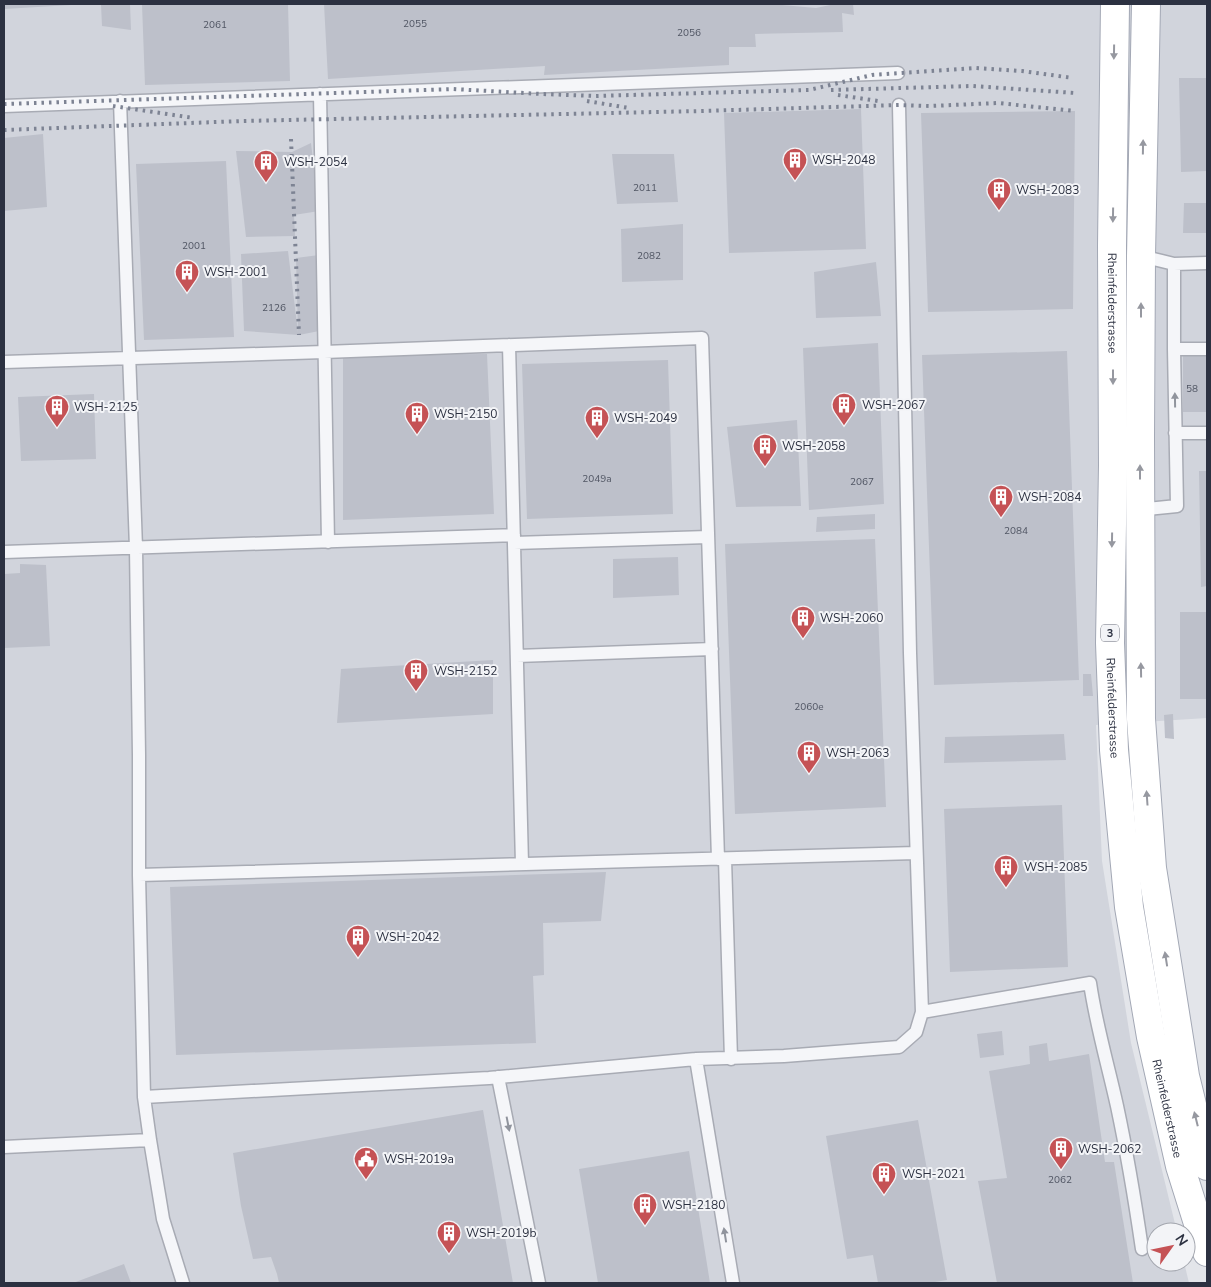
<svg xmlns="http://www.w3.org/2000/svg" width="1211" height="1287" font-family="'Nunito Sans',sans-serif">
	<rect width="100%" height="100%" fill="#e3e5ea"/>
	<path fill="#d1d4dc" d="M4,4h1203v714l-111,7 6,136 29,182 46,189h-21v30h28l5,21h-1185z"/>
	<path fill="#bdc0ca" d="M4,4h67v1l-67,4z
		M101,4h29l1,26 -29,-4z
		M142,4h146l2,77 -145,4z
		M324,4h447l45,4 19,-4h18l1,11 -12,-2 1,19 -88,2 1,13h-27v18l-185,10 1,-9 -217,13z
		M1179,78h28v93l-26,1z
		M861,109l5,140 -137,4 -5,-140z
		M1075,111l-2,198 -145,3 -7,-199z
		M43,134l4,73 -43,4v-73z
		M311,143l8,68 -25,4 1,21 -49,1 -10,-86 56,1z
		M612,154h62l4,48 -61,2z
		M226,161l8,176 -90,3 -8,-176z
		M1184,203h23v30h-24z
		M683,224v56l-61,2 -1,-53z
		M288,251l10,81 -2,-74 23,-3v76l-20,4 -55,-4 -3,-77z
		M876,262l5,54 -65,2 -2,-46z
		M878,343l6,161 -75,6 -6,-162z
		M1067,351l12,329 -145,5 -12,-330z
		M487,354l7,160 -151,6v-165z
		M1183,356h24v56h-24z
		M668,360l5,154 -146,5 -5,-155z
		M94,394l2,65 -75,2 -3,-64z
		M797,420l4,86 -65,1 -9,-80z
		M1199,471h8v115l-6,1z
		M875,514v15l-59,3 1,-15z
		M875,539l11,268 -151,7 -10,-270z
		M678,557l1,38 -66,3v-39z
		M20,564l26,1 4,81 -46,2v-74l16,-1z
		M1180,612h27v87h-27z
		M493,660v54l-156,9 4,-54z
		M1083,674h8l2,22h-10z
		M1173,714l1,25 -9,-1 -1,-23z
		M1064,734l2,26 -122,3 1,-26z
		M1062,805l6,162 -118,5 -6,-163z
		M606,872l-5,49 -58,2 1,52 -11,1 3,67 -360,12 -6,-168z
		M1002,1031l2,24 -24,3 -3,-24z
		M1047,1043l2,18 40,-7 16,108h9l19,121h-136l-19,-102 29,-3 -18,-107 41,-7 -1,-18z
		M483,1110l30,173h-234l-2,-9 -6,-17 -18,2 -12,-53 -8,-53z
		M918,1120l29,160 -18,3h-51l-5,-28 -26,4 -21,-123z
		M689,1151l21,132h-112l-19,-114z
		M124,1264l7,19h-58z"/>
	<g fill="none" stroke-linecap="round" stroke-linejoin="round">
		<defs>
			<path id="service" d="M320,94l8,448
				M120,101l16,447 3,207v120l5,222 6,43 13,79 20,64
				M4,106l894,-33
				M1141,256l33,8 33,-1
				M509,345l13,519
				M1174,349h33
				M4,362l320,-10 378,-14 16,521
				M1175,433h32
				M1137,510l40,-4 -3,-157v-85
				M514,543l194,-6
				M4,552l510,-17
				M517,656l195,-7
				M725,859l6,200
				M139,875l777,-22
				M922,1012l168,-29c6,42 18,82 27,123 10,47 18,95 25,143
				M696,1059l37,224
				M498,1077l41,206
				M144,1097l345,-19 207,-19 88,-3 115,-9 17,-15 6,-20 -12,-359 -11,-548
				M4,1147l146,-7"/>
			<g id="primary">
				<path id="s1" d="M1115,4l-3,242 1,219 -3,178 4,107 15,157 22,130 29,129 27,86"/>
				<path d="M1146,4l-5,252 -1,181 1,282 11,149 33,208 22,90"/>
			</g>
		</defs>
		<use href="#service" stroke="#a8abb4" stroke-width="15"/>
		<use href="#primary" stroke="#a3a8b5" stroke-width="30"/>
		<use href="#service" stroke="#f5f6f9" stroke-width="12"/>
		<use href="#primary" stroke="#fff" stroke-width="28"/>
		<path stroke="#7d8393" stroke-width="4" stroke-dasharray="2.5 5" stroke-linecap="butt" d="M831,90l141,-4 103,7
			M838,95l40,6
			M587,101l42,7
			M4,104l449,-15 89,5 53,2 214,-6 63,-15 103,-7 47,3 51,7
			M113,106l81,12
			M4,130l239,-9 459,-10 197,-6 31,1 68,-3 77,8
			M291,139l8,196"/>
	</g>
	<defs><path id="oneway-solid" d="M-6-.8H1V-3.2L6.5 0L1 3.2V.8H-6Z" transform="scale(1.25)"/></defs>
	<g fill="#9698a0">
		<use href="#oneway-solid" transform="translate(1114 52) rotate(91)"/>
		<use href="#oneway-solid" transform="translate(1143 147) rotate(-89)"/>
		<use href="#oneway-solid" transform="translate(1113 215) rotate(91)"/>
		<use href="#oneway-solid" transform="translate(1141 310) rotate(-90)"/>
		<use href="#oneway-solid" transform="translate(1113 377) rotate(90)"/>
		<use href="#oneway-solid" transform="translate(1140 472) rotate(-90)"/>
		<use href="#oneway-solid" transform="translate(1112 540) rotate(91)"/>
		<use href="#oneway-solid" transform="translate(1141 670) rotate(-91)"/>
		<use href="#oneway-solid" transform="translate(1147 798) rotate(-94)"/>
		<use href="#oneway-solid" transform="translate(1166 959) rotate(-99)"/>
		<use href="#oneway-solid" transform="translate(1196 1119) rotate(-104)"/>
	</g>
	<g fill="#90949d">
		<use href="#oneway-solid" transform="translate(1175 400) rotate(-91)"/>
		<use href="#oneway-solid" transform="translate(508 1124) rotate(79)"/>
		<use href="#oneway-solid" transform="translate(725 1235) rotate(-99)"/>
	</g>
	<defs>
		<symbol id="building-pin" viewBox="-11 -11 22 30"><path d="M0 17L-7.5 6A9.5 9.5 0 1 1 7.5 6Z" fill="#c55255" stroke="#f3f4f7"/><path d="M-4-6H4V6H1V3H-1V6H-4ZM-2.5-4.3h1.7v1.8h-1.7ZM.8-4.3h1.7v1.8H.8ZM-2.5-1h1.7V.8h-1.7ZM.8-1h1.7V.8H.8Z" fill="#fff"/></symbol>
		<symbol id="civic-pin" viewBox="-11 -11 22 30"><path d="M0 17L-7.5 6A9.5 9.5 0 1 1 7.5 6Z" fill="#c55255" stroke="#f3f4f7"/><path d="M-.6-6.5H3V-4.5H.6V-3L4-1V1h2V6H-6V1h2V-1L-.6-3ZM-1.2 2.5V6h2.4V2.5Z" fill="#fff"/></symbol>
	</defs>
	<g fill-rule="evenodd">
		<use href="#building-pin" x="781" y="146" width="28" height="38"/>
		<use href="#building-pin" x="252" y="148" width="28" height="38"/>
		<use href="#building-pin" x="985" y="176" width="28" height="38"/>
		<use href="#building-pin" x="173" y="258" width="28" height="38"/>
		<use href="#building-pin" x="830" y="391" width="28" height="38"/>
		<use href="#building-pin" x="43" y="393" width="28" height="38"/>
		<use href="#building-pin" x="403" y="400" width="28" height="38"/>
		<use href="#building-pin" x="583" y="404" width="28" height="38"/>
		<use href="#building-pin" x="751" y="432" width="28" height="38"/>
		<use href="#building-pin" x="987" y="483" width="28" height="38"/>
		<use href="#building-pin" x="789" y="604" width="28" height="38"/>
		<use href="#building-pin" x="402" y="657" width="28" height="38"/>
		<use href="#building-pin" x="795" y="739" width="28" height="38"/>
		<use href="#building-pin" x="992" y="853" width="28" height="38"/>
		<use href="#building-pin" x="344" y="923" width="28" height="38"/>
		<use href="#building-pin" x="1047" y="1135" width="28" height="38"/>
		<use href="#civic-pin" x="352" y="1145" width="28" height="38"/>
		<use href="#building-pin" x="870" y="1160" width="28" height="38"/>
		<use href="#building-pin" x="631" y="1191" width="28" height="38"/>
		<use href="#building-pin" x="435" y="1219" width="28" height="38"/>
	</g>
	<g text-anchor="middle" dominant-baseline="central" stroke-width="4" stroke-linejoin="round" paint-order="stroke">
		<g font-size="10" fill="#505563">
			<text x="415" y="24">2055</text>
			<text x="215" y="25">2061</text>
			<text x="689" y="33">2056</text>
			<text x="645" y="188">2011</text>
			<text x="194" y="246">2001</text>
			<text x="649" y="256">2082</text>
			<text x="274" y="308">2126</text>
			<text x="1192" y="389">58</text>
			<text x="597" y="479">2049a</text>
			<text x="862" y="482">2067</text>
			<text x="1016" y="531">2084</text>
			<text x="809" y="707">2060e</text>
			<text x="1060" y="1180">2062</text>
		</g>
		<rect fill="#f3f4f7" stroke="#686c78" stroke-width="1" x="1101" y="624.5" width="18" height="17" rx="4"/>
		<g font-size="11" font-weight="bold" fill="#2c3141">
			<text x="1110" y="633">3</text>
		</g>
		<g font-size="12" fill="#2c3141" stroke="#f3f4f7" text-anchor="start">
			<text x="812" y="160">WSH-2048</text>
			<text x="284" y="162">WSH-2054</text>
			<text x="1016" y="190">WSH-2083</text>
			<text x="204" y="272">WSH-2001</text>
			<text x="862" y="405">WSH-2067</text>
			<text x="74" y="407">WSH-2125</text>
			<text x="434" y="414">WSH-2150</text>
			<text x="614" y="418">WSH-2049</text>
			<text x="782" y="446">WSH-2058</text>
			<text x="1018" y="497">WSH-2084</text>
			<text x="820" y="618">WSH-2060</text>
			<text x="434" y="671">WSH-2152</text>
			<text x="826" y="753">WSH-2063</text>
			<text x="1024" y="867">WSH-2085</text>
			<text x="376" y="937">WSH-2042</text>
			<text x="1078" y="1149">WSH-2062</text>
			<text x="384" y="1159">WSH-2019a</text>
			<text x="902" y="1174">WSH-2021</text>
			<text x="662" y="1205">WSH-2180</text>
			<text x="466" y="1233">WSH-2019b</text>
		</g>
		<g font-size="12" fill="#2c3141" stroke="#f3f4f7">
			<text stroke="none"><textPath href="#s1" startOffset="299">Rheinfelderstrasse</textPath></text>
			<text stroke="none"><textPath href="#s1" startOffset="704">Rheinfelderstrasse</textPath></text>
			<text stroke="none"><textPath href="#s1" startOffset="1109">Rheinfelderstrasse</textPath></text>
		</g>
	</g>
	<rect width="1211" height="1287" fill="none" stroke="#2c3141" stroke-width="10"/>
	<g transform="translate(1171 1247) rotate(57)"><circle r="24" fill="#f3f4f7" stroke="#a3a6ae"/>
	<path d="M0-4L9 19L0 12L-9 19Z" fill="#c55255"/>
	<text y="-8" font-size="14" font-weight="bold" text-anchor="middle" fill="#2c3141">N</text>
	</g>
</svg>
